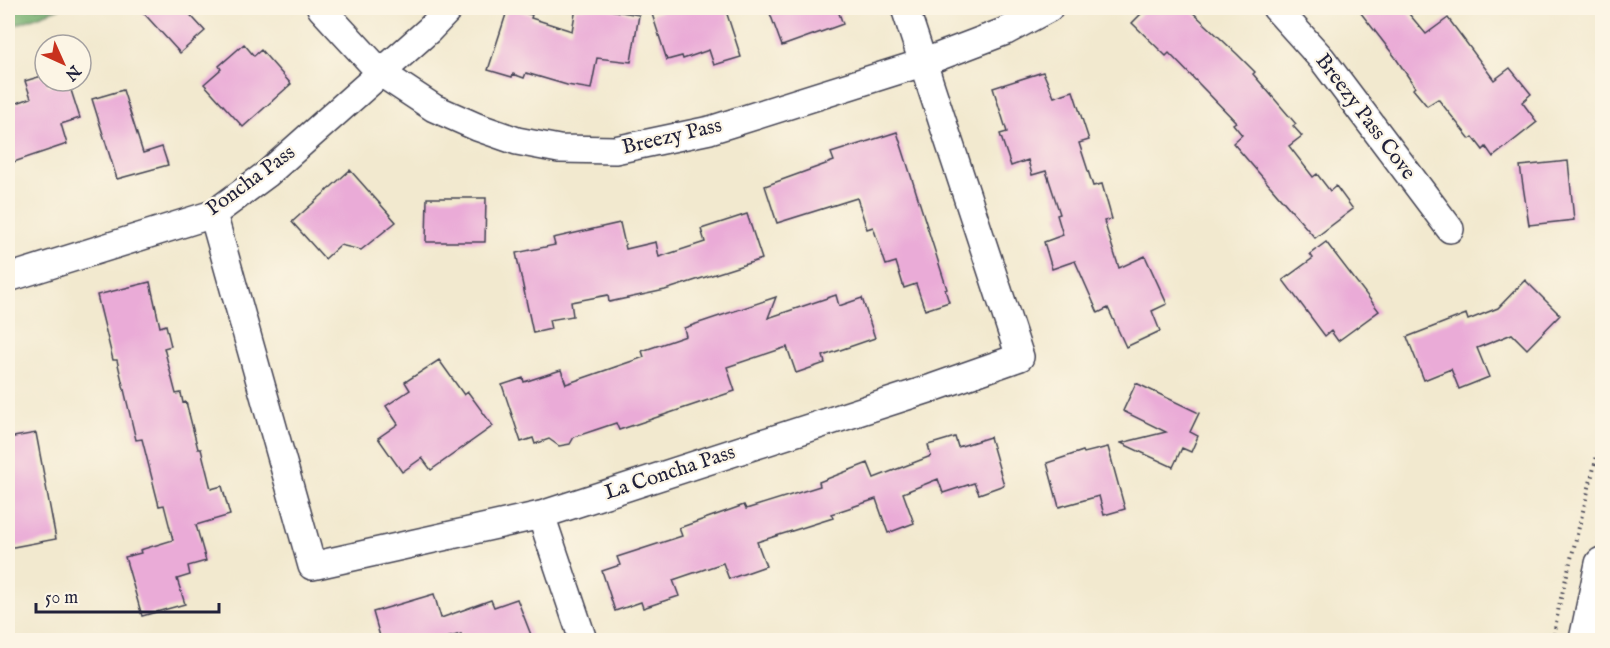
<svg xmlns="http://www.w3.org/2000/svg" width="1610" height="648" font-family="'IM FELL English',serif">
	<rect width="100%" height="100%" fill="#fcf5e5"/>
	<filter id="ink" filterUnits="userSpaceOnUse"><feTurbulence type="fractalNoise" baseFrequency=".0167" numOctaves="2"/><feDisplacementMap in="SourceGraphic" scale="12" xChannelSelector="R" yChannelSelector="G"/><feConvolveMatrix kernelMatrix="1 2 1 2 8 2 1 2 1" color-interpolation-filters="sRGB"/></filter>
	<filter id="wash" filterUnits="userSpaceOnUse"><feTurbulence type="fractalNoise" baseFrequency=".008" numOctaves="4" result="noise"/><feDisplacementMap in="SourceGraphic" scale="24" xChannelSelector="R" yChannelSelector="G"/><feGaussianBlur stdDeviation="1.35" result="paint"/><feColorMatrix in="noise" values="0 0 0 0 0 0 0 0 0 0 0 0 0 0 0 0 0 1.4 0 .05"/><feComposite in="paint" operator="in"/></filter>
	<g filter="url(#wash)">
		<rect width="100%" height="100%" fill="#f2e9cf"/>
		<path fill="#74af6e" stroke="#4b6854" stroke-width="1.5" d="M8,8h52l-52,20z"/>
		<g id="blocks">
			<path fill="#eaabd7" d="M139,8h45l21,23 -25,22z
				M508,8l24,7 -1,3 41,13 4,-23h22l41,7 -8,47 -34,-4 -6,31 -24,-4 -41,-12 -2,5 -11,-4 -1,3 -24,-7z
				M672,8h53l16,49 -27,8 -5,-15 -26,9 -1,-3 -15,4 -15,-46z
				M768,8h69l6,16 -61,22z
				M1147,8h41l49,46 18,18 -2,2 43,50 -3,2 9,10 -13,10 24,31 4,-3 13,17 6,-5 17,23 -38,29 -82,-95 9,-8 -9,-11 3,-2 -67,-69 -3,3 -34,-33z
				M1357,8h47l22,26 22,-16 46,62 16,-12 21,26 -9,8 15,20 -44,35 -7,-10 -3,3 -10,-13 -3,2 -32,-40 -11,7 -14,-17 2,-2 -20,-30z
				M244,44l10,12 7,-6 30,34 -48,43 -39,-43 17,-15 -2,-3z
				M1043,72l11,25 19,-6 16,49 -10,3 14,43 9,-2 10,35 -8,2 15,47 26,-12 22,48 -15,7 8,20 -34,16 -18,-39 -10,5 -23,-52 -23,8 -8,-27 19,-7 -6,-20 3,-1 -14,-43 -14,4 -4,-15 -17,6 -11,-32 7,-2 -14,-44z
				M45,75l3,11 20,-5 12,37 -19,6 6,20 -59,20v-58l23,-8 -6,-17z
				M123,90l20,63 19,-6 6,18 -51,14 -25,-80z
				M897,132l50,157 -2,1 4,12 -24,8 -9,-26 -12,4 -8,-26 -10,3 -13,-38 -6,2 -10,-31 -80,25 -12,-37 69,-25 -3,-8z
				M1568,161l6,59 -45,5 -9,-59z
				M350,170l46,52 -35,28 -21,-5 -15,14 -33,-37z
				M427,198h59l-1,44h-59z
				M747,214l15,45 -97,31 -56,12 -1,-7 -37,7 2,14 -24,4 2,9 -18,4 -17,-80 39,-8 -2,-7 67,-15 6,26 30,-7 3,15 46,-15 -4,-13z
				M1326,242l53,69 -41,30 -7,-10 -6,5 -42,-56 30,-22 -3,-4z
				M1525,280l35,35 -33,34 -15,-15 -35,14 12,29 -30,12 -8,-20 -27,11 -17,-43 59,-23 2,6 30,-12z
				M150,282l10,45 6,-2 5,21 -7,2 12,46 5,-1 2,10 3,-1 12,47h3l10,40 11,-3 8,29 -34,10 10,36 -18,5 2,9 -13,4 8,25 -43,12 -17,-59 16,-4 -1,-3 33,-10 -9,-35 -5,1 -17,-67 -6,1 -19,-80h-4l-16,-65z
				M836,295l3,11 23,-8 13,40 -52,18 2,7 -29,10 -9,-26 -60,20 8,24 -116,39 -3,-7 -42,14 -4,7 -11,2 -10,-7 -14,5 -2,-6 -12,4 -19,-57 21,-7 1,4 37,-12 5,14 78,-27 -2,-6 44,-15 -2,-8 92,-31 -8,21z
				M439,360l25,35 4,-3 25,34 -62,44 -9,-12 -20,14 -24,-34 20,-14 -12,-18 24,-16 -5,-8z
				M1136,383l63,30 -9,19 8,4 -7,16 -9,-4 -9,19 -52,-24 45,-11 -43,-21z
				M36,433l20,106 -48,9v-110z
				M955,437l3,10 32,-10 14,48 -25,9 -5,-11 -31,10 -5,-14 -35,14 11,30 -26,10 -12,-34 -45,15 2,4 -76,24 9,24 -37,13 -6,-16 -50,17 6,16 -36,12 -2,-6 -26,9 -13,-40 18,-6 -3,-8 65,-21 -3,-8 65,-23 2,4 74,-23 -1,-4 49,-19 6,15 57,-22 -3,-11z
				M1108,447l17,62 -21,6 -5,-19 -40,11 -12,-44 36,-12 1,2z
				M434,594l7,24 50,-18 3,7 23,-8 16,41h-70l-2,-6 -22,6h-58l-8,-28z"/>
		</g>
	</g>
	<g filter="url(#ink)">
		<use href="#blocks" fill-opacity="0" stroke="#414051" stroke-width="1.5"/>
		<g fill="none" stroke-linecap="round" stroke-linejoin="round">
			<defs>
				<path id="street" d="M321,8l60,65 53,35 43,19 40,14 42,8 56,1 95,-20 212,-67 84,-32 43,-23
					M1276,8l46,51 128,170
					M213,214l99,352 229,-51 391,-127 88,-31 -115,-349
					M8,278l205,-64 54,-40 162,-144 21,-22
					M541,515l42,125"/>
				<path id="secondary" d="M1586,640l16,-76"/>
			</defs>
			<use href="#street" stroke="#414051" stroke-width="30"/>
			<use href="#secondary" stroke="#414051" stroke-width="36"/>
			<path stroke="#414051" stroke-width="4" stroke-dasharray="1.5 4.5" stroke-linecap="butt" d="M1553,640l6,-34 43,-170"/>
			<use href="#street" stroke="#fff" stroke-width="27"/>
			<use href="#secondary" stroke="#fff" stroke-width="33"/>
		</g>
	</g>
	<g text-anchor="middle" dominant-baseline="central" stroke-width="4.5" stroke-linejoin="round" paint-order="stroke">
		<g font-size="21" fill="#22223b" stroke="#fcf5e5">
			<text transform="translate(1365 117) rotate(53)">Breezy Pass Cove</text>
			<text transform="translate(672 137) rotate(-13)">Breezy Pass</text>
			<text transform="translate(251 181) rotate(-36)">Poncha Pass</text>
			<text transform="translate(670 473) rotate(-18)">La Concha Pass</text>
		</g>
	</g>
	<rect width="1610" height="648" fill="none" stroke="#fcf5e5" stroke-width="30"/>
	<g transform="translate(63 63) rotate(135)"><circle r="28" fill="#fcf5e5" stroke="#a5a1a1" stroke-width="1.5"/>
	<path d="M0-4.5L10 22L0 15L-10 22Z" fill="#c8321e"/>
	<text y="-9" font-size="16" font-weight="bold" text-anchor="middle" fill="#22223b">N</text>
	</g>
	<path d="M36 603v9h183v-9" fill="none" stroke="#22223b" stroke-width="3"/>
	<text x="45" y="603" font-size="18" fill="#22223b" stroke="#fcf5e5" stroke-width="4.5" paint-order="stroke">50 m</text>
</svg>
